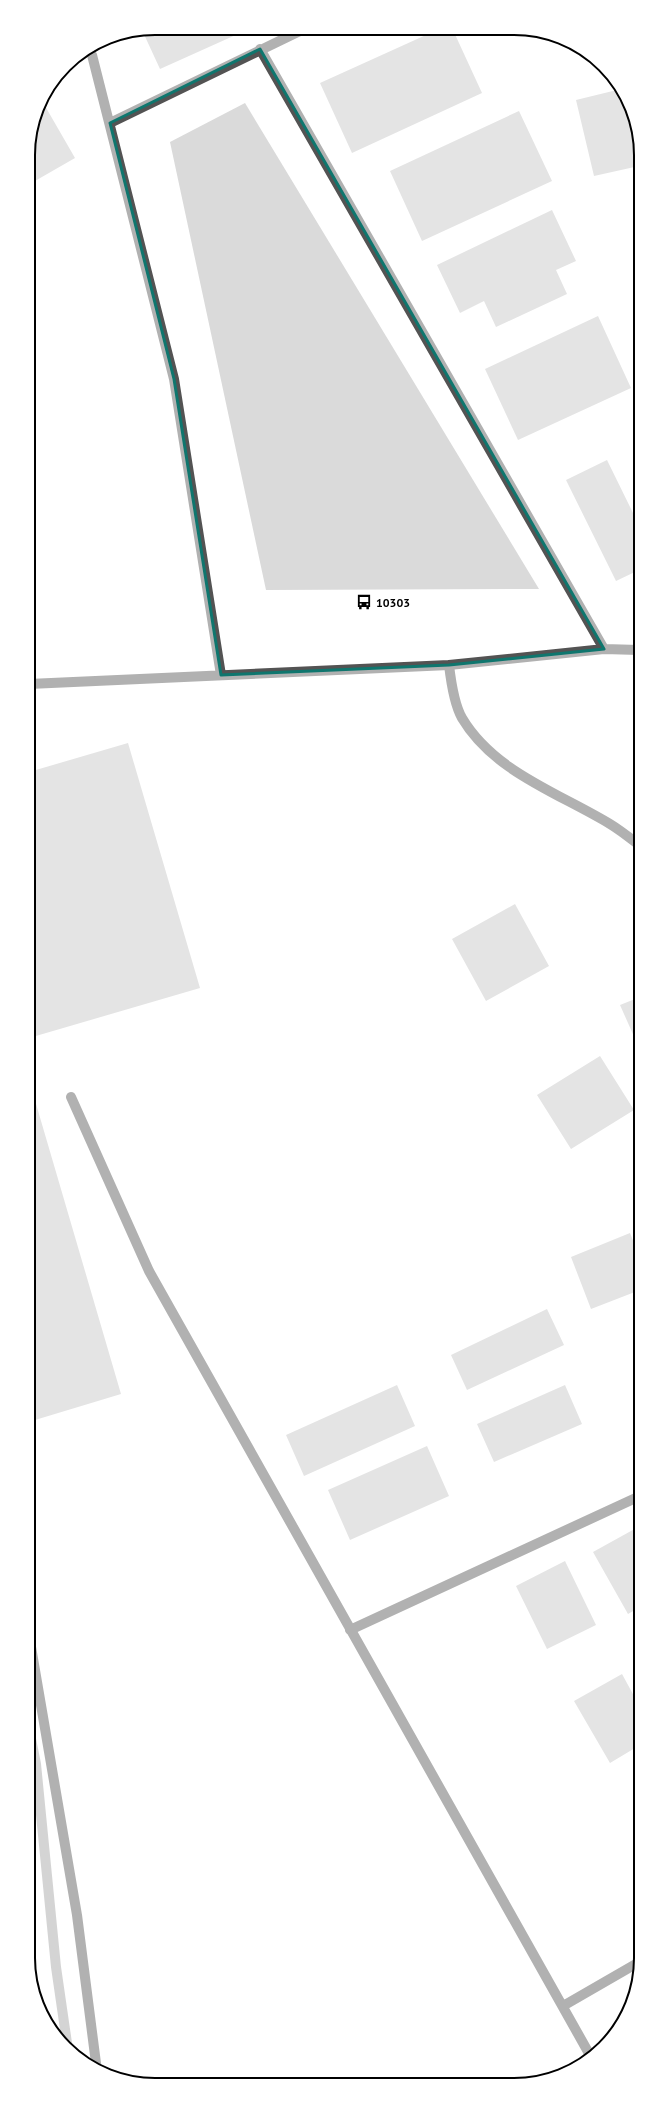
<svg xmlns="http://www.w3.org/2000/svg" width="669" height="2113" font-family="'PT Sans',sans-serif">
	<rect width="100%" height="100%" fill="#fff"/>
	<path fill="#dadada" d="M245,103l294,486 -273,1 -96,-448z"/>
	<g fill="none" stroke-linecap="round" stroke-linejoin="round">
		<path stroke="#a1a1a1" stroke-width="10" d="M30,1734l6,30 20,203 12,83"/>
	</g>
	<path fill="#c3c3c3" d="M155,28l94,1 -89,40 -18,-39z
		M437,30h16l29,63 -130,60 -32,-70z
		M537,30h2l8,3 -7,4z
		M572,43l5,2 5,3 -6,3z
		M621,89l7,10 11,31v36l-45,10 -18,-76z
		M41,99l34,59 -47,27v-38z
		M519,111l33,70 -130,60 -32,-70z
		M552,210l24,51 -20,9 11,24 -71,33 -12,-26 -24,12 -23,-48z
		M598,316l33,72 -113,52 -33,-71z
		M607,460l26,53 6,-3v60l-23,11 -50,-101z
		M128,743l72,245 -171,50v-266z
		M515,904l34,62 -63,35 -34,-62z
		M640,997v53l-20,-45z
		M600,1056l34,54 -63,39 -34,-54z
		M34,1097l87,297 -86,26 -5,-18 -1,-303z
		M630,1233l10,25v32l-49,19 -20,-52z
		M547,1309l17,36 -97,45 -16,-35z
		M640,1350v17l-6,-15z
		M397,1385l18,41 -111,50 -18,-41z
		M565,1385l17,39 -88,38 -17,-38z
		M427,1446l22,50 -99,44 -22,-50z
		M640,1526v81l-12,7 -35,-62z
		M565,1561l31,64 -49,24 -31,-63z
		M622,1674l18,33v38l-30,18 -36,-62z"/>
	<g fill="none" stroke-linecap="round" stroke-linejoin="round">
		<path stroke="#535353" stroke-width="10" d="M260,49l344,600
			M88,50l4,5 82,324 47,296
			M110,123l194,-94
			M449,665c2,17 5,39 13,53 32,54 97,75 148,106 10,6 20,14 29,21
			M29,684l420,-19 155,-16 35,1
			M71,1097l78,174 442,786
			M350,1630l290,-134
			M30,1641l47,274 20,156
			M563,2006l78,-45"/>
	</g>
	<path d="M0 0H669V2113H0ZM260,49l344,600 -155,16 -228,10 -47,-296 -64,-256z" fill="#fff" fill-opacity=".55" fill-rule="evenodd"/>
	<path fill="none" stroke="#0f766e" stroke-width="3" stroke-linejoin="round" d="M260,49l344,600 -155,16 -228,10 -47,-296 -64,-256z"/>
	<defs>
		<symbol id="bus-bare" viewBox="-9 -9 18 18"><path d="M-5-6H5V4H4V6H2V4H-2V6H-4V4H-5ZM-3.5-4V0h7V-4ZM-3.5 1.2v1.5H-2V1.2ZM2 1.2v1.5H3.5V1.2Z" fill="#000" stroke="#fff" stroke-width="2.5" paint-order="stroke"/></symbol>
	</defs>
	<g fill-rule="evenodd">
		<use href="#bus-bare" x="353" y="591" width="22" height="22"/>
	</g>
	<g text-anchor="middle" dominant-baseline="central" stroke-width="4" stroke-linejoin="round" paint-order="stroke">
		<g font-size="12" font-weight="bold" fill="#000" stroke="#fff" text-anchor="start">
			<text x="376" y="602">10303</text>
		</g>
	</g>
	<path d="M0 0H669V2113H0ZM155 35H514A120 120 0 0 1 634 155V1958A120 120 0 0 1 514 2078H155A120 120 0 0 1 35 1958V155A120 120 0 0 1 155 35Z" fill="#fff" fill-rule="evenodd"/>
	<path fill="none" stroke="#000" stroke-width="2" d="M155 35H514A120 120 0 0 1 634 155V1958A120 120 0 0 1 514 2078H155A120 120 0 0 1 35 1958V155A120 120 0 0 1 155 35Z"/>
</svg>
